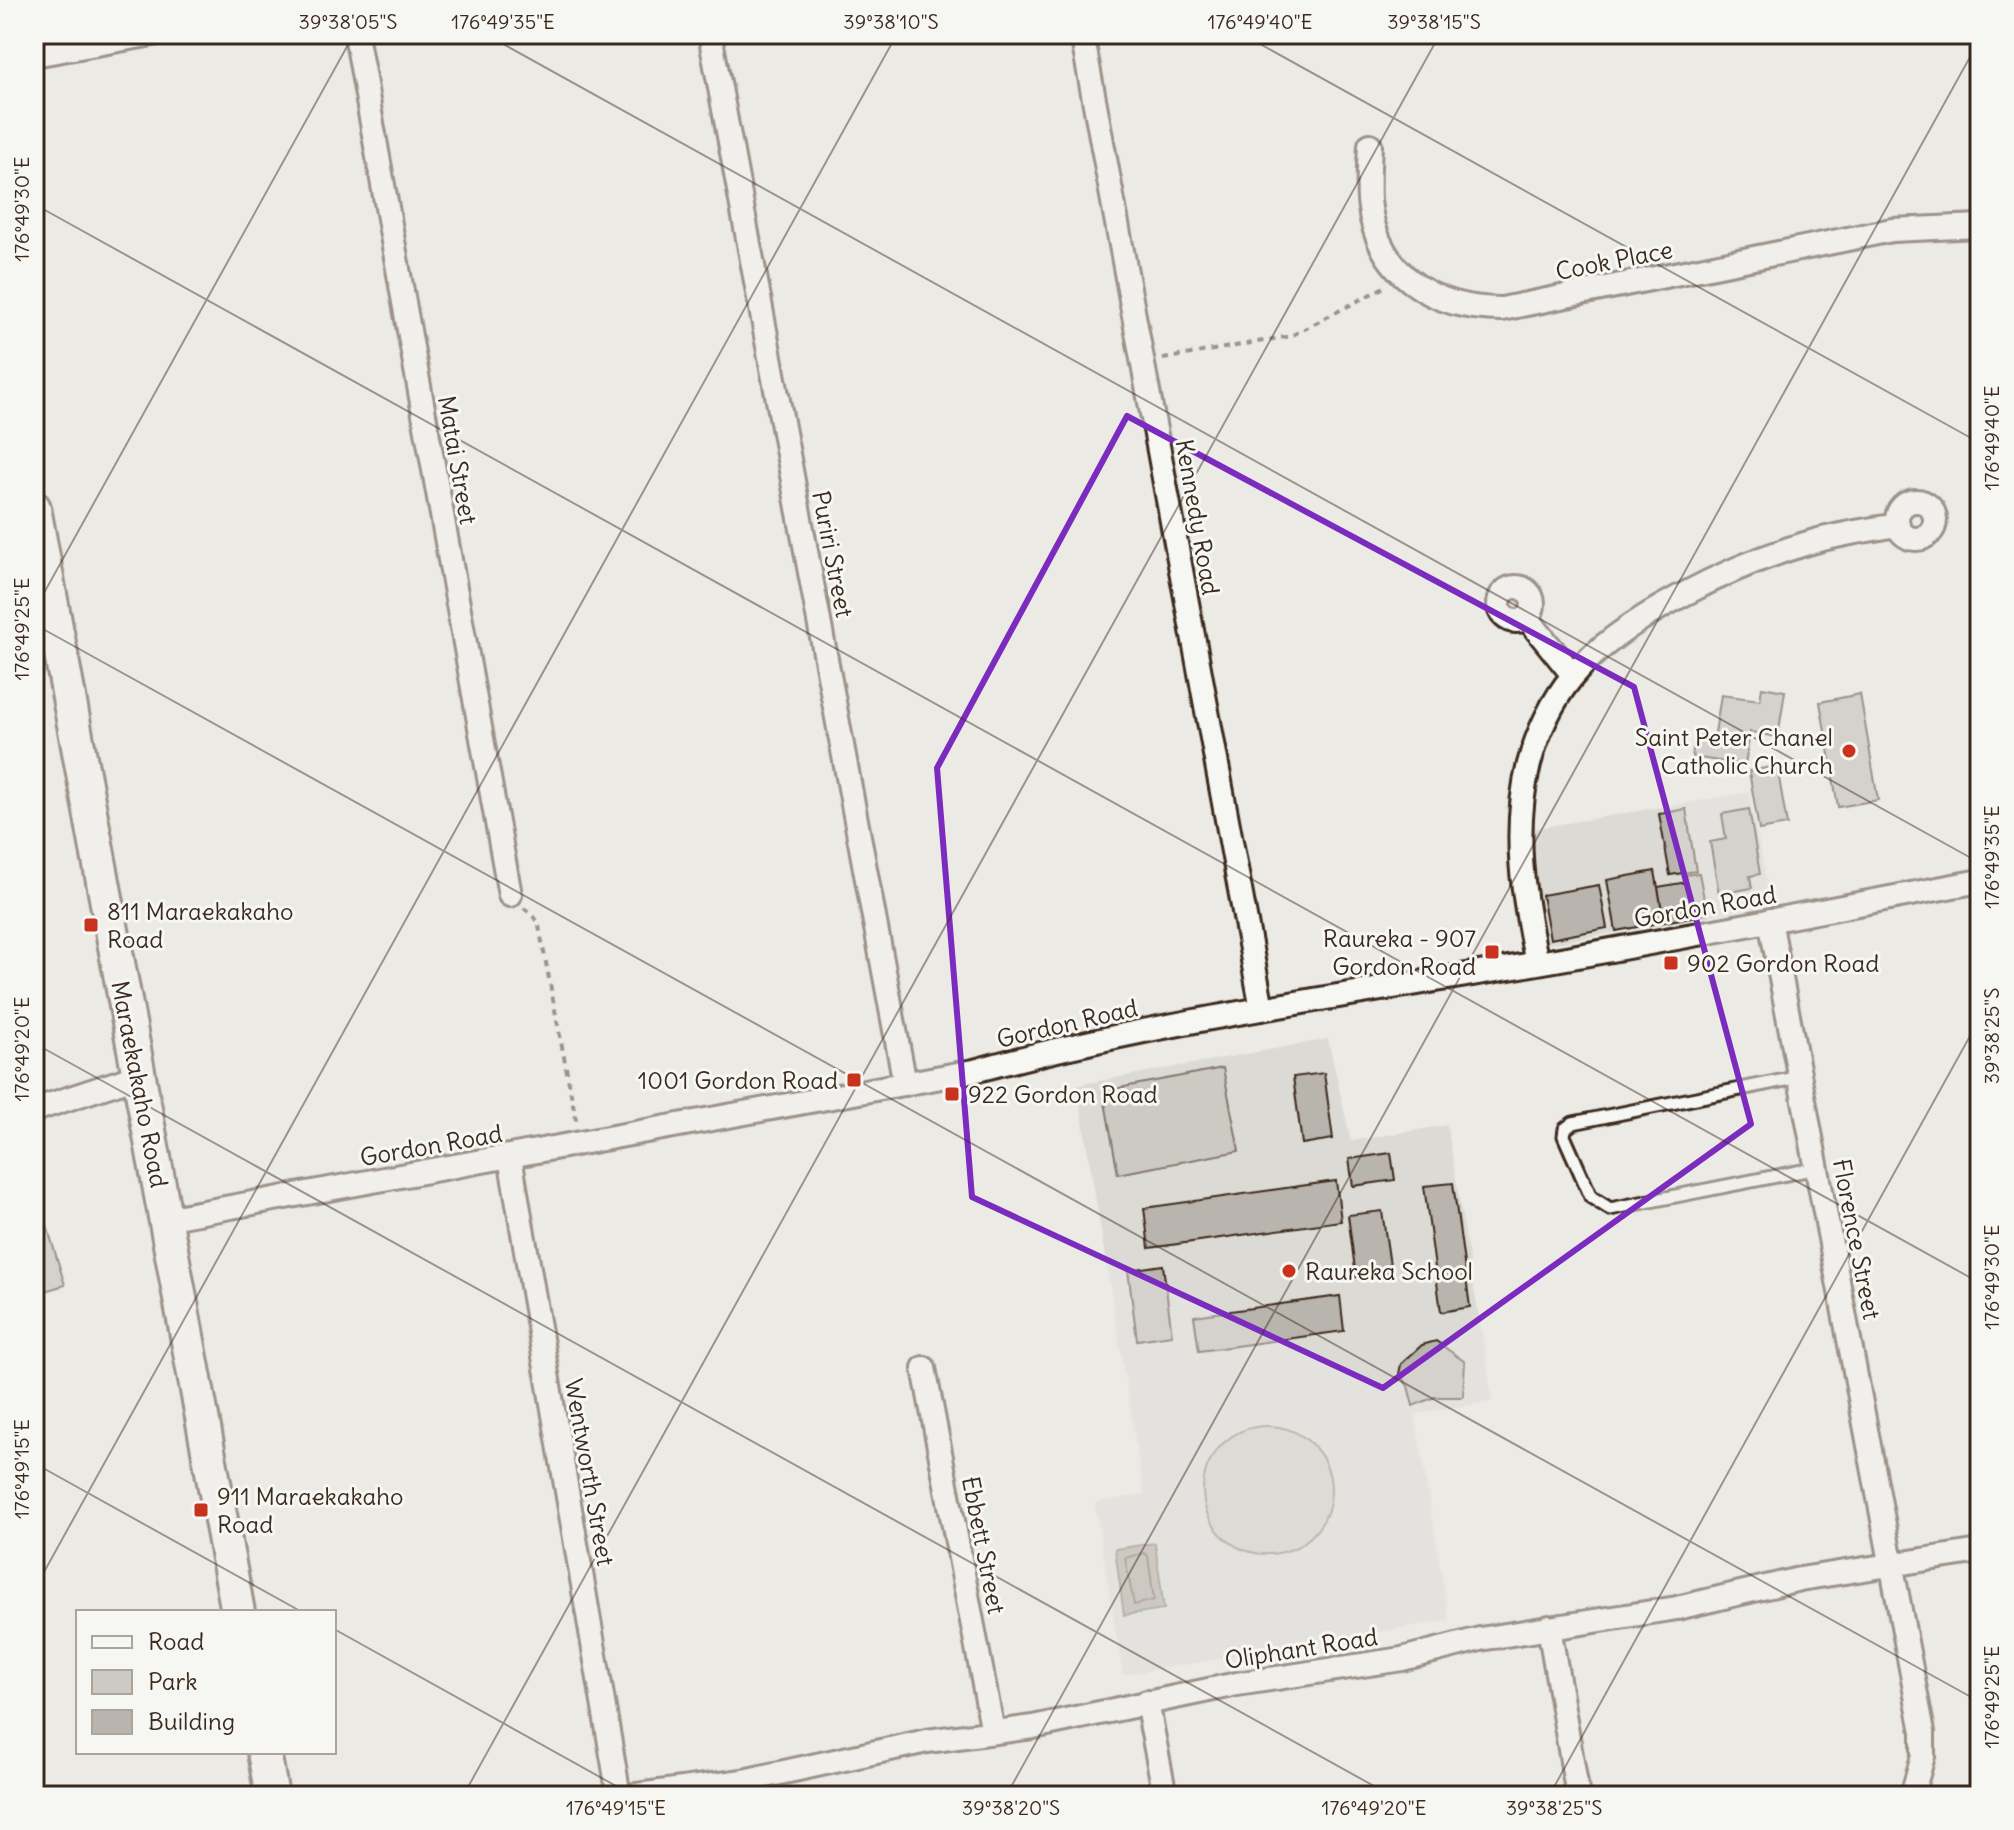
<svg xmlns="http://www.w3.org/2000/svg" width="2014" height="1830" font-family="Delius,sans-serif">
	<rect width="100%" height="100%" fill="#ebeae5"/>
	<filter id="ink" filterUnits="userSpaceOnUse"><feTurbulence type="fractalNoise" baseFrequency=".0125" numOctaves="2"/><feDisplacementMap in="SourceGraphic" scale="16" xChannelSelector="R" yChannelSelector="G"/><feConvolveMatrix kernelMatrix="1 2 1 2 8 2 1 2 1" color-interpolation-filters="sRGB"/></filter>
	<g filter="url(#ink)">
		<path fill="#dcdad4" d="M1749,792l22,113 -221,39 -12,-9 -8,-59 2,-47z
			M1328,1039l23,102 96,-16 46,276 -78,13 34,206 -326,55 -28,-172 49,-9 -67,-409z"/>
		<path fill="#cdcac4" stroke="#847a71" stroke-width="2" d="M1223,1068l16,83 -121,23 -15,-83z
			M1203 1490a64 64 0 1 1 128 0a64 64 0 1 1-128 0Z"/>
		<path fill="#a8a198" stroke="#7c7167" stroke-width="2" d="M1155,1543l9,66 -40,6 -9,-66z"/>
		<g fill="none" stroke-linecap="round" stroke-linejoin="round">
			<path stroke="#675a4f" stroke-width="2" d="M1144,1553l4,3 6,44 -20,5 -9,-47z"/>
		</g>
		<path fill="#bab4ae" stroke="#3b2a1e" stroke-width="2" d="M1762,687l23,4 -7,46 -28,-5 -5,33 -53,-8 3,-21 19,3 7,-44 39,5z
			M1860,694l18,106 -40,7 -18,-105z
			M1777,766l10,59 -28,5 -10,-59z
			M1686,809l10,62 -26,4 -11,-61z
			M1749,809l11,65 -10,2 2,12 -33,6 -9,-52 16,-3 -4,-25z
			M1655,871l9,51 -48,9 -9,-51z
			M1699,873l8,41 -43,8 -6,-35 29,-5 -1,-7z
			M1599,885l8,43 -57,11 -8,-44z
			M1324,1073l9,66 -31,5 -9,-67z
			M1391,1153l4,27 -42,6 -4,-27z
			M1336,1181l5,40 -192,27 -5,-40z
			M1453,1183l17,124 -29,5 -17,-126z
			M41,1206l24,79 -31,9v-86z
			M1382,1211l9,61 -35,5 -8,-62z
			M1163,1265l9,70 -35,5 -9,-70z
			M1340,1296l4,35 -145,20 -5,-35z
			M1436,1341l29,21 -2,35h-28l-22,9 -5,-20 -9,-12 2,-10 21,-19z"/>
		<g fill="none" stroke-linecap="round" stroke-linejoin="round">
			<defs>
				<path id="lane" d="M1800,1077l-227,46 -8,6 -1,7 27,61 19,12 207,-41"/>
				<path id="street" d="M356,34l154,861
					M710,34l195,1050
					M1082,34l180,975
					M34,55l119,-21
					M1370,145c-1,18 -2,37 -1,55 7,75 65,109 133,109l390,-79 88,-4
					M1897 520a19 19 0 1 1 38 0a19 19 0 1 1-38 0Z
					M1499 604a17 17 0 1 1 34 0a17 17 0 1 1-34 0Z
					M1527,618l46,57
					M1770,920l153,812v24l-11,40
					M1537,963c-14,-67 -25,-131 -8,-199 8,-30 23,-63 43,-87 48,-59 164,-113 236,-134 29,-9 60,-13 90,-18
					M34,1110l103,-34
					M510,1157l109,639
					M165,1219l809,-148c171,-47 348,-72 523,-101 162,-27 322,-59 483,-89
					M924,1368l69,364
					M1549,1627l29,169
					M1147,1702l18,94
					M630,1796l113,-15 184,-40 106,-14 204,-43 165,-25 78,-20 197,-31 123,-29 180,-28"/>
				<path id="secondary" d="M34,508l204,1104
					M264,1752l8,44"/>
			</defs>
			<use href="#lane" stroke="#3b2a1e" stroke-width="17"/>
			<use href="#street" stroke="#3b2a1e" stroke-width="28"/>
			<use href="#secondary" stroke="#3b2a1e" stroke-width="38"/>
			<path stroke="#3b2a1e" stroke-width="4" stroke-dasharray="6 6" stroke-linecap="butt" d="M1163,359l128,-23 97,-51
				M524,908l14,13 39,204"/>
			<use href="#lane" stroke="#f6f6f2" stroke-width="11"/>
			<use href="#street" stroke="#f6f6f2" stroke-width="22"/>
			<use href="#secondary" stroke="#f6f6f2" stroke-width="32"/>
		</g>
	</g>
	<path d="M0 0H2014V1830H0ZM1127,416l507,271 117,437 -368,264 -411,-191 -35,-429z" fill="#ebeae5" fill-opacity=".55" fill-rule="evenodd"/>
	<path fill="none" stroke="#7b2cbf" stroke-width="6" stroke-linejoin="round" d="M1127,416l507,271 117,437 -368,264 -411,-191 -35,-429z"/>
	<path fill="none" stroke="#3b2a1e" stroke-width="2" stroke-opacity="0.45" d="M485,34l1495,829M1242,34l738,409M34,204l1946,1079M34,611l320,-577M34,624l1946,1078M34,1043l1358,753M34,1463l268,149M34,1590l863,-1556M334,1629l300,167M463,1796l977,-1762M1006,1796l974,-1757M1549,1796l431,-778"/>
	<g fill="#c8321e" stroke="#f6f6f2" stroke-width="3">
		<circle cx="1849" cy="751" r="8"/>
		<rect x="83" y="917" width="16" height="16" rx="4"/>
		<rect x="1484" y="944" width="16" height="16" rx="4"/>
		<rect x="1663" y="955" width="16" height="16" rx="4"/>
		<rect x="846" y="1072" width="16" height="16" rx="4"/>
		<rect x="944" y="1086" width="16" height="16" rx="4"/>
		<circle cx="1289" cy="1271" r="8"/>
		<rect x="193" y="1502" width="16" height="16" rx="4"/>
	</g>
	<g text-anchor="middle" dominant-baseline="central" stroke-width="6" stroke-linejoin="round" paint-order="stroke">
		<g font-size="24" fill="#3b2a1e" stroke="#f6f6f2">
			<text transform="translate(1614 260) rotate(-11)">Cook Place</text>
			<text transform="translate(458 460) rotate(80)">Matai Street</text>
			<text transform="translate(1198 517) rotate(80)">Kennedy Road</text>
			<text transform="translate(833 554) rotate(79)">Puriri Street</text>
			<text transform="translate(1705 906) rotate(-10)">Gordon Road</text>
			<text transform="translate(1067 1023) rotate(-13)">Gordon Road</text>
			<text transform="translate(140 1084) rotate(79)">Maraekakaho Road</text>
			<text transform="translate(431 1145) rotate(-10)">Gordon Road</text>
			<text transform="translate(1857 1239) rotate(79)">Florence Street</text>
			<text transform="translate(590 1472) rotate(80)">Wentworth Street</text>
			<text transform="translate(984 1545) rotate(79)">Ebbett Street</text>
			<text transform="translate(1301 1648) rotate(-9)">Oliphant Road</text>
		</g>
		<g font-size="24" fill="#3b2a1e" stroke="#f6f6f2" text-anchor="start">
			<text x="1833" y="737" text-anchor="end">Saint Peter Chanel<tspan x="1833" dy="28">Catholic Church</tspan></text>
			<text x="107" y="911">811 Maraekakaho<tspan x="107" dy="28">Road</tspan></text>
			<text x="1476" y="938" text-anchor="end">Raureka - 907<tspan x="1476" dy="28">Gordon Road</tspan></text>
			<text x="1687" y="963">902 Gordon Road</text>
			<text x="838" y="1080" text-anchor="end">1001 Gordon Road</text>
			<text x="968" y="1094">922 Gordon Road</text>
			<text x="1305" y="1271">Raureka School</text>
			<text x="217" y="1496">911 Maraekakaho<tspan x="217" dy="28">Road</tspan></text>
		</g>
	</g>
	<rect width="2014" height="1830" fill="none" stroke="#f6f6f2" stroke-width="88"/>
	<rect x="76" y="1610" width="260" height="144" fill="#f6f6f2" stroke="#aba49d" stroke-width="2"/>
	<rect x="92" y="1636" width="40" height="12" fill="#f6f6f2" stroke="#aba49d" stroke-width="2"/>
	<text x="148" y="1650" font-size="24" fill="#3b2a1e">Road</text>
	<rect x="92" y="1670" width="40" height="24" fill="#cdcac4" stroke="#aba49d" stroke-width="2"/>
	<text x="148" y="1690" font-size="24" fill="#3b2a1e">Park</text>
	<rect x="92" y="1710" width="40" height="24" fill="#bab4ae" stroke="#aba49d" stroke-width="2"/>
	<text x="148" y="1730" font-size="24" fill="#3b2a1e">Building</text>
	<rect x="44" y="44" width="1926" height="1742" fill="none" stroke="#3b2a1e" stroke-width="3"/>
	<g font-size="20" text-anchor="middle" fill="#3b2a1e">
		<text x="348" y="29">39°38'05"S</text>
		<text x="503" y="29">176°49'35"E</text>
		<text x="891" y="29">39°38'10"S</text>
		<text x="1260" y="29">176°49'40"E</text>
		<text x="1434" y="29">39°38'15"S</text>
		<text transform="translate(22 209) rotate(-90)" y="7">176°49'30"E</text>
		<text transform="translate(1992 438) rotate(-90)" y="7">176°49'40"E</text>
		<text transform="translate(22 629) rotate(-90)" y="7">176°49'25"E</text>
		<text transform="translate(1992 857) rotate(-90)" y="7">176°49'35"E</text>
		<text transform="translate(1992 1036) rotate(-90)" y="7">39°38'25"S</text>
		<text transform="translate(22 1049) rotate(-90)" y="7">176°49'20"E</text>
		<text transform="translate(1992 1277) rotate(-90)" y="7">176°49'30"E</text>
		<text transform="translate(22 1469) rotate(-90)" y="7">176°49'15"E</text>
		<text transform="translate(1992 1697) rotate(-90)" y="7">176°49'25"E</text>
		<text x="616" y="1815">176°49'15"E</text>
		<text x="1011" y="1815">39°38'20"S</text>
		<text x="1374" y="1815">176°49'20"E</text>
		<text x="1554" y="1815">39°38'25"S</text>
	</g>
</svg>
